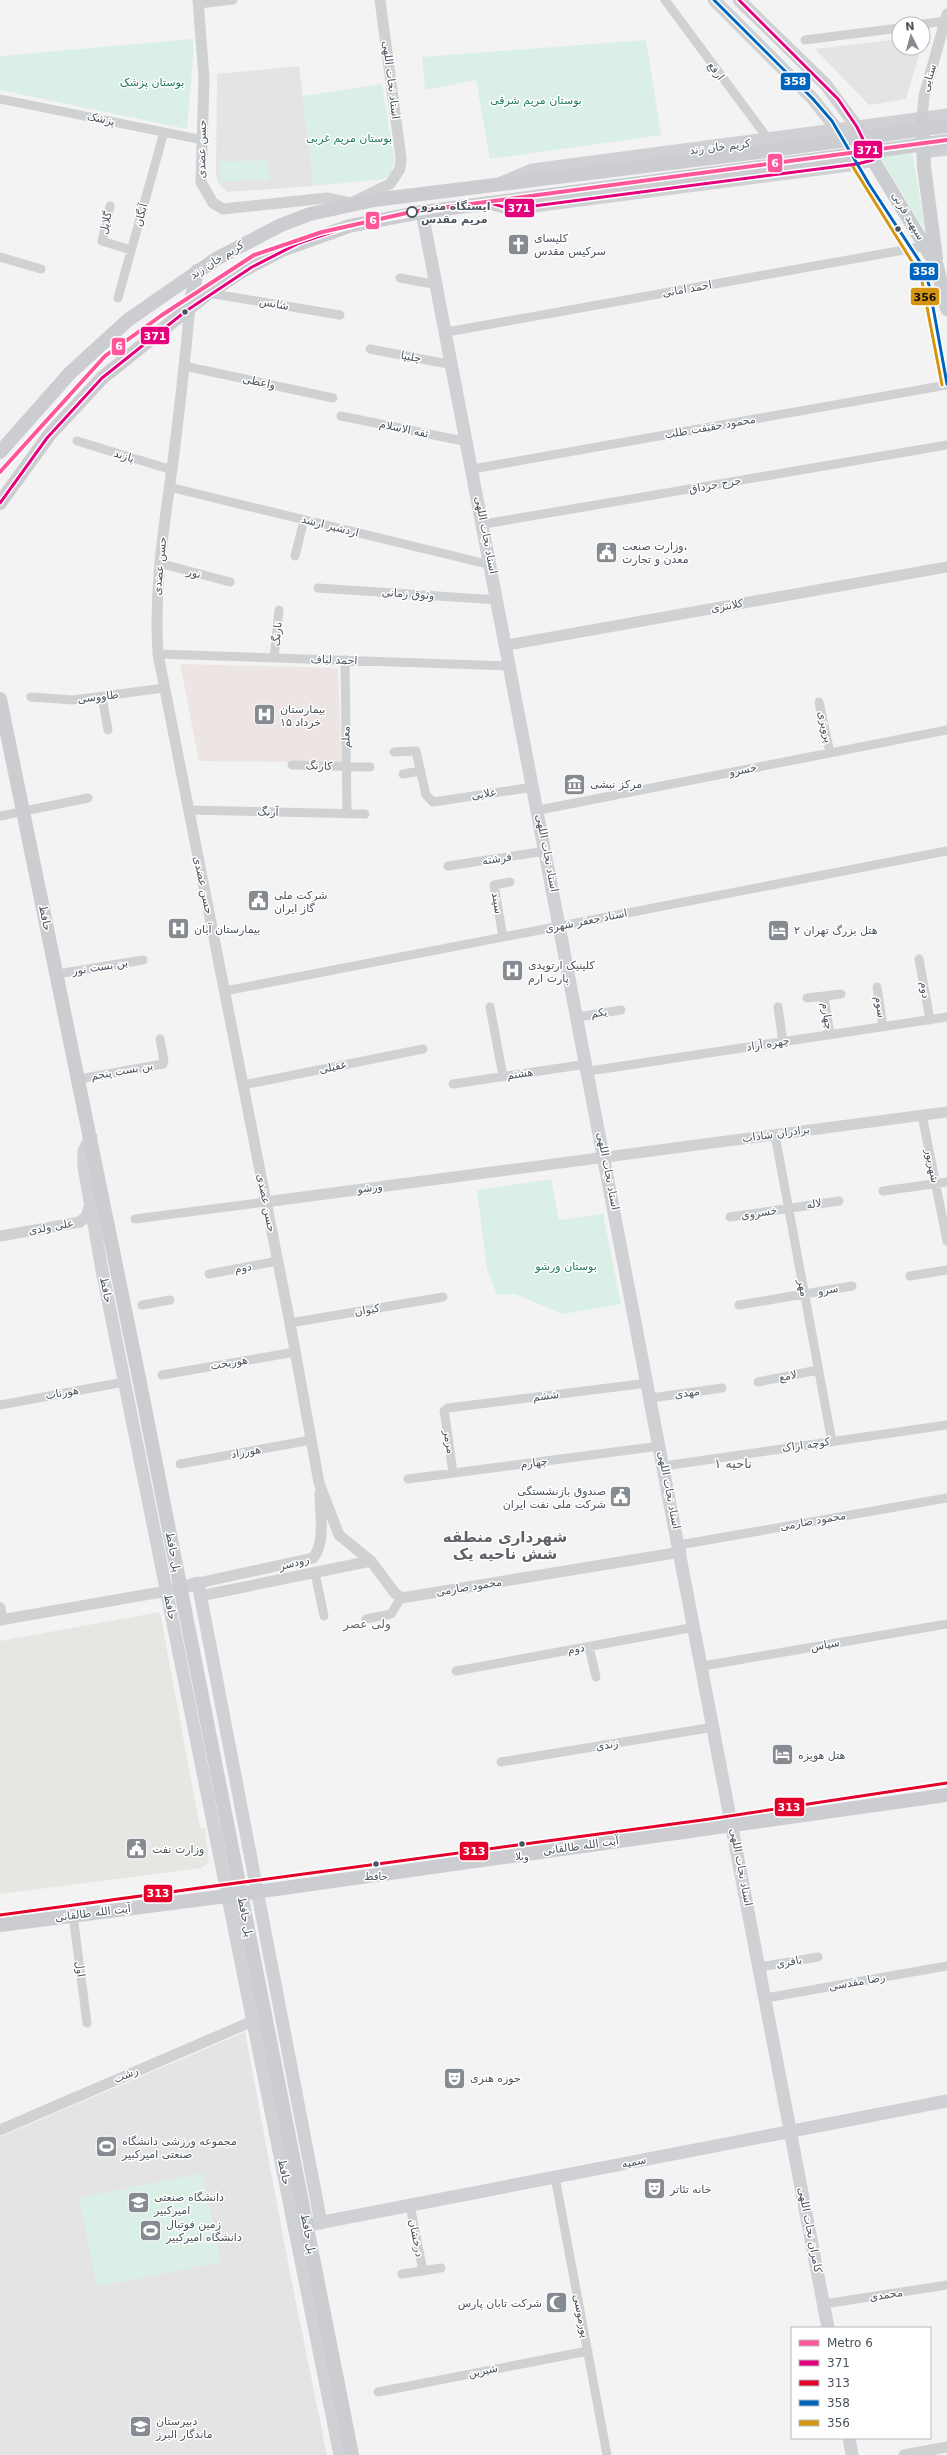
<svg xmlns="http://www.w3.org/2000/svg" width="947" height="2455" font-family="'DejaVu Sans','Noto Sans Arabic',sans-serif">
	<rect width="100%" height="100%" fill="#f3f3f3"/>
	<path fill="#e6e6e2" d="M160,1612l40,216 5,1 4,33 -7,6 -202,26v-253z"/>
	<path fill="#e5e4e4" d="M899,39v9h22l-15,51 -37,6 -54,-56z
		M299,66l15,120 -87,6 -9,-10 -2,-8 1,-100z
		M245,2032l44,236 38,187h-327v-318z"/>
	<path fill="#ece5e3" d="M180,664l158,4 4,95 -143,-2z"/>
	<path fill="#daefe5" d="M193,39v20l-6,70 -187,-39v-34z
		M646,40l15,95 -171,24 -14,-79 -51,10 -3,-33z
		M382,84l12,74 -2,15 -8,6 -70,7 -12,-90z
		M912,150l13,80 -46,-75z
		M268,160l1,19 -48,3 -2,-20z
		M551,1179l8,41 44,-6 18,90 -58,10 -48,-20 -18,1 -10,-26 -10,-79z
		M202,2173l19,89 -124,25 -18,-89z"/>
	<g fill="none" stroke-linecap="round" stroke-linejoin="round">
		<path stroke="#cfd1d3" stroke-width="9" d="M665,0l104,140
			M199,4l34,-4
			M923,24l22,-3
			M805,40l94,-12
			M0,99l203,41
			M110,206l-8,35 29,9
			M0,257l41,12
			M400,278l38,7
			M208,293l132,22
			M118,298l46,-166
			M447,332l479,-86
			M370,349l83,16
			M184,366l149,32
			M341,416l127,26
			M77,441l95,29
			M473,469l474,-84
			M169,487l322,78
			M484,524l463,-79
			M295,556l9,-36
			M159,563l71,19
			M318,588l180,12
			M158,654l353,12
			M274,658l5,-48
			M345,660l2,154
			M31,697l42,3 91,-12
			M102,697l6,33
			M819,702l11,51
			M394,752l22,-1 10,44 7,7 101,-15
			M292,765l78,2
			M403,774l18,-3
			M188,810l177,4
			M539,810l408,-80
			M0,816l88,-18
			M448,866l98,-15
			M503,937l-9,-52 16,-3
			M919,959l11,61
			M57,974l86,-14
			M877,987l6,40
			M225,991l722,-140
			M824,996l6,39
			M807,998l34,-4
			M490,1007l13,69
			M778,1007l5,35
			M578,1017l43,-7
			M589,1071l358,-54
			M79,1079l84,-15 1,-3 -4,-22
			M453,1084l134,-20
			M243,1085l180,-36
			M922,1115l25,126
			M775,1135l57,307
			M883,1191l64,-9
			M730,1217l109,-16
			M135,1219l130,-17
			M209,1274l69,-13
			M910,1276l37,-6
			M142,1305l28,-5
			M739,1305l113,-19
			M290,1323l153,-26
			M162,1375l133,-23
			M758,1382l60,-12
			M651,1398l71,-10
			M0,1405l124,-23
			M180,1464l131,-24
			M664,1466l283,-41
			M453,1473l-8,-57 -1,-5 4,-3 200,-25
			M408,1479l252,-33
			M679,1545l268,-47
			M315,1573l9,43
			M366,1619l25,-5 10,-16
			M589,1647l7,30
			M703,1666l244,-42
			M456,1671l239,-44
			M501,1762l213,-35
			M73,1915l14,108
			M760,1967l58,-10
			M766,1998l181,-32
			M555,2177l52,278
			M410,2205l13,66
			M402,2274l39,-6
			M824,2304l123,-19
			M378,2392l210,-41"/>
		<path stroke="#cfd1d3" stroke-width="11" d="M198,0l6,78 -3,104 12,21 10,6 103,-11 25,5 39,-19 10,-15 1,-11 -21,-158
			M922,118l2,-22 23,-82
			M190,306c-5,55 -11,109 -18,163 -9,64 -18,120 -14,185l132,669 29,160 20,52 32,26 23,31 7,6 280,-46
			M507,645l440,-78
			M265,1202l682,-90
			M0,1236l80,-14 7,-7 3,-13
			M198,1583l115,-25c13,-15 7,-46 7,-65
			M200,1596l171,-35
			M0,1608l2,12
			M0,1620l167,-29
			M0,2130l253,-109
			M904,2455l43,-8"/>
		<path stroke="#cfd1d4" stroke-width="13" d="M714,0l99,99 29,37
			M739,0l87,85 31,42
			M923,152l24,-3
			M501,183l31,-13 415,-55
			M489,203l22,6 346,-45 16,-4
			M422,212l406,2116
			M91,1137l-7,14v16l18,103 238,1185
			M170,1591l28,-8 123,640
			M313,2224l634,-123
			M849,2438l3,17"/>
		<path stroke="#cbcdd0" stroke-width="14" d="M922,118l2,49 12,91
			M857,127l16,33 64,106 10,43
			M190,306l7,-35
			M0,452l70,-79 58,-53 88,-61 65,-34 29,-11 64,-14 385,-48
			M0,503l50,-69 52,-56 106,-85 34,-22 40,-21 67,-24 73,-14 338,-45
			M0,699l139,679
			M0,1925l227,-29 720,-101"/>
		<path stroke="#cbcdd0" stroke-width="14" d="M759,152l188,-26
			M760,167l187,-26
			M139,1378l213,1077"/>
		<defs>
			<path id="bus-1" d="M0,503l47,-65 55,-60 84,-67 66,-44 47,-24 57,-19 111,-20 23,-1 21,6 346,-45 16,-4 -16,-33 -19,-28 -99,-99"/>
			<path id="bus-2" d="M0,1915l710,-96 237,-36"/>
			<path id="bus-3" d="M714,0l99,99 19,22 37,63 53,81 7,20 18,99"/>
			<path id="bus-4" d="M853,167l68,109 21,109"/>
		</defs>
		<use href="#bus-1" stroke="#fff" stroke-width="6"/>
		<use href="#bus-2" stroke="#fff" stroke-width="6"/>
		<use href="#bus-3" stroke="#fff" stroke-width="6"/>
		<use href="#bus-4" stroke="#fff" stroke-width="6"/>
		<use href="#bus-1" stroke="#e5007d" stroke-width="3"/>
		<use href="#bus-2" stroke="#e4002b" stroke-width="3"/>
		<use href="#bus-3" stroke="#0065bd" stroke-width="3"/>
		<use href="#bus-4" stroke="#d59513" stroke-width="3"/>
		<defs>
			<path id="metro-1" d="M0,472l105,-116 57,-41 92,-60 68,-23 89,-20 536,-72"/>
		</defs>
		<use href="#metro-1" stroke="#fff" stroke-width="7"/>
		<use href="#metro-1" stroke="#f59" stroke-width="4"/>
	</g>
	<defs>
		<symbol id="church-square" viewBox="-11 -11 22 22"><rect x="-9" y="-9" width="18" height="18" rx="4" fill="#868b92" stroke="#fff"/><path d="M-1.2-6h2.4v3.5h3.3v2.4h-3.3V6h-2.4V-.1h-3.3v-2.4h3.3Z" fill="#fff"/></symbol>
		<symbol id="civic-square" viewBox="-11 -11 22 22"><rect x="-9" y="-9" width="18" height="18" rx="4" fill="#868b92" stroke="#fff"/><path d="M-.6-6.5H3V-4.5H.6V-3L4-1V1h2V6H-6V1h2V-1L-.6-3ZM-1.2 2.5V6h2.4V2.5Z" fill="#fff"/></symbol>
		<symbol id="hospital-square" viewBox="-11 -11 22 22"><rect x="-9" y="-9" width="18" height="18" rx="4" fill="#868b92" stroke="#fff"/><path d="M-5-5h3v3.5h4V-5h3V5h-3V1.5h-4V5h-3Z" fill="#fff"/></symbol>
		<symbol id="museum-square" viewBox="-11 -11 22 22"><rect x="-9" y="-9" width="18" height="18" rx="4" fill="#868b92" stroke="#fff"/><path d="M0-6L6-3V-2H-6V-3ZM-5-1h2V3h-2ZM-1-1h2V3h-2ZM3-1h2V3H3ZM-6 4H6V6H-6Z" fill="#fff"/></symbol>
		<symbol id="hotel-square" viewBox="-11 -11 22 22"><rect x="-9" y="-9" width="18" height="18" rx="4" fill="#868b92" stroke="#fff"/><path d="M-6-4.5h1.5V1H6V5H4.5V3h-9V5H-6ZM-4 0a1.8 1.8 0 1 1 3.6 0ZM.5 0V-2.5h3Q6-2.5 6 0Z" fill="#fff"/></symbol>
		<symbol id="theatre-square" viewBox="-11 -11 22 22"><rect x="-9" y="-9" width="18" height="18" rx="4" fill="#868b92" stroke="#fff"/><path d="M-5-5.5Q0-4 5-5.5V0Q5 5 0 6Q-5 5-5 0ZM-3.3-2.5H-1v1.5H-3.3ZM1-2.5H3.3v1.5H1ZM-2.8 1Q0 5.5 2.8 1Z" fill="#fff"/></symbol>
		<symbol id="stadium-square" viewBox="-11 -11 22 22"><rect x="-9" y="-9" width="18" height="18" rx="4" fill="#868b92" stroke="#fff"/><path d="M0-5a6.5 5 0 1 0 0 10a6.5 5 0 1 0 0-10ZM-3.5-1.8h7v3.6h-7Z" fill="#fff"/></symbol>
		<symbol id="university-square" viewBox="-11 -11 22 22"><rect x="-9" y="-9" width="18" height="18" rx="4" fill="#868b92" stroke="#fff"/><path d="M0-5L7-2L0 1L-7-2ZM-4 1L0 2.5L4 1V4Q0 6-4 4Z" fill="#fff"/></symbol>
		<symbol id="mosque-square" viewBox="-11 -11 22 22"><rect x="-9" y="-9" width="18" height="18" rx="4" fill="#868b92" stroke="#fff"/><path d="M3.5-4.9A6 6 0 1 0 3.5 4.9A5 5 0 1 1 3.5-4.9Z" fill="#fff"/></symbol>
		<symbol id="school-square" viewBox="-11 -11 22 22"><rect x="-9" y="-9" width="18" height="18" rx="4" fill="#868b92" stroke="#fff"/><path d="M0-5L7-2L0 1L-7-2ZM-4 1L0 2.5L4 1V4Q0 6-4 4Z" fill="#fff"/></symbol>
	</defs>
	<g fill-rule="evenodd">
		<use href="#church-square" x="506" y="232" width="25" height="25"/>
		<use href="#civic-square" x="594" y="540" width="25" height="25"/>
		<use href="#hospital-square" x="252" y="702" width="25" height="25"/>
		<use href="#museum-square" x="562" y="772" width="25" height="25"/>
		<use href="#civic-square" x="246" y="888" width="25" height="25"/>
		<use href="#hospital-square" x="166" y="916" width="25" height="25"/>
		<use href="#hotel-square" x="766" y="918" width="25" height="25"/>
		<use href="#hospital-square" x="500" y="958" width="25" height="25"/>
		<use href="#civic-square" x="608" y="1484" width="25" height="25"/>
		<use href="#hotel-square" x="770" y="1742" width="25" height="25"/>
		<use href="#civic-square" x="124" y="1836" width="25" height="25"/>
		<use href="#theatre-square" x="442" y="2066" width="25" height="25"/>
		<use href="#stadium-square" x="94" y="2134" width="25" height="25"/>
		<use href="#theatre-square" x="642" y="2176" width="25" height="25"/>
		<use href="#university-square" x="126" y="2190" width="25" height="25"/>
		<use href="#stadium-square" x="138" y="2218" width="25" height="25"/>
		<use href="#mosque-square" x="544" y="2290" width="25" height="25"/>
		<use href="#school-square" x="128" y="2414" width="25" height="25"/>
	</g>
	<circle fill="#fff" stroke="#4b535d" stroke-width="2" cx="412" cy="212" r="5"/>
	<g fill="#4b535d" stroke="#fff" stroke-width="1.5">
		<circle cx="898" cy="229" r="3.5"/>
		<circle cx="185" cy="312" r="3.5"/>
		<circle cx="522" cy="1844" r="3.5"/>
		<circle cx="376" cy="1864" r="3.5"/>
	</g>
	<g text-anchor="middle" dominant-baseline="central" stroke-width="3" stroke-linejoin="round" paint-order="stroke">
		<g font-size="10" fill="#4b535d" stroke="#fff">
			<text x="522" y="1856">ویلا</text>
			<text x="376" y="1876">حافظ</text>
		</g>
		<g font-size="11" fill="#4b535d" stroke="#fff">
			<text transform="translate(716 71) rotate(53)">ارفع</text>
			<text transform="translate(929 78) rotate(-74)">سنایی</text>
			<text transform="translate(391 80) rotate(83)">استاد نجات اللهی</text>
			<text transform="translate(101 119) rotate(12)">پزشک</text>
			<text transform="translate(720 147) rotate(-7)">کریم خان زند</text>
			<text transform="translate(202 149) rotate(-89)">حسن عضدی</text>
			<text transform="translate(141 215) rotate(-75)">آبگان</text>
			<text transform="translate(908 216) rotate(59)">سپهبد قرنی</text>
			<text transform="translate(106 223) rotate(-77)">گلایل</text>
			<text transform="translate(217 260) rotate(-32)">کریم خان زند</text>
			<text transform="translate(687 289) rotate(-10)">احمد امانی</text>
			<text transform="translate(274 304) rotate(10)">شانس</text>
			<text transform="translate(411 357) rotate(11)">چلیپا</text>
			<text transform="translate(259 382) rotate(12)">واعظی</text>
			<text transform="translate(710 427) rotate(-10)">محمود حقیقت طلب</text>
			<text transform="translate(404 429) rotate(12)">ثقه الاسلام</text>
			<text transform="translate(124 456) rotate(17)">پازند</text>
			<text transform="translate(715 485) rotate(-10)">جرج جرداق</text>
			<text transform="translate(330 526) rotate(14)">اردشیر ارشد</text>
			<text transform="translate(486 535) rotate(79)">استاد نجات اللهی</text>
			<text transform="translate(160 566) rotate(-84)">حسن عضدی</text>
			<text transform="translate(194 573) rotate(15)">نور</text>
			<text transform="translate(408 594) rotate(4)">وثوق زمانی</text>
			<text transform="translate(727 606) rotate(-10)">کلانتری</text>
			<text transform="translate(277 634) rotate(-84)">نارنگ</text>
			<text transform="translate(334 660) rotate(2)">احمد لباف</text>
			<text transform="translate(98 697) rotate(-7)">طاووسی</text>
			<text transform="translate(825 727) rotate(77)">پرویزی</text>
			<text transform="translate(346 737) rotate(-91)">معلم</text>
			<text transform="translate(319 766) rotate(2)">کارنگ</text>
			<text transform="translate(743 770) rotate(-11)">خسرو</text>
			<text transform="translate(484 794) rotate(-8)">علایی</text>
			<text transform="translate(268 812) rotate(1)">آرنگ</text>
			<text transform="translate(547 853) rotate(79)">استاد نجات اللهی</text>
			<text transform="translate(497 859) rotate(-9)">فرشته</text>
			<text transform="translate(203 885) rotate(78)">حسن عضدی</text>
			<text transform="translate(497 903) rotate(80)">سپند</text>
			<text transform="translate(45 918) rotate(78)">حافظ</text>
			<text transform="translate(586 921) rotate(-11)">استاد جعفر شهری</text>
			<text transform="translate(100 967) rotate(-9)">بن بست نور</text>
			<text transform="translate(925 990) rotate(81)">دوم</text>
			<text transform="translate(880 1007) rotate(81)">سوم</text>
			<text transform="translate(599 1013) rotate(-9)">یکم</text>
			<text transform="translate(827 1016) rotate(81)">چهارم</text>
			<text transform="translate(768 1044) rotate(-9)">چهره آزاد</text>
			<text transform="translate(333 1067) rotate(-12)">عقیلی</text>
			<text transform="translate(122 1071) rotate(-10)">بن بست پنجم</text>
			<text transform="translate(520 1074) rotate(-8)">هشتم</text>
			<text transform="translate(776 1134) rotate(-8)">برادران شاداب</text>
			<text transform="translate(932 1166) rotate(79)">شهریور</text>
			<text transform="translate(608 1171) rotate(79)">استاد نجات اللهی</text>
			<text transform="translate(370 1188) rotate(-7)">ورشو</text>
			<text transform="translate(266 1203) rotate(79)">حسن عضدی</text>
			<text transform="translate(814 1204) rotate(-9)">لاله</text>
			<text transform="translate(759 1213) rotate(-9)">خسروی</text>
			<text transform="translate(51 1227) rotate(-10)">علی ولدی</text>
			<text transform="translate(243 1268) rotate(-10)">دوم</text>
			<text transform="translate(803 1288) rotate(80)">مهر</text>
			<text transform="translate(106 1290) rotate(79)">حافظ</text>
			<text transform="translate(828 1290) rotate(-10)">سرو</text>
			<text transform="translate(367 1310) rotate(-9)">کیوان</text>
			<text transform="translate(229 1363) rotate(-10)">هوربخت</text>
			<text transform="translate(788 1376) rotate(-11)">لامع</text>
			<text transform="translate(62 1393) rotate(-10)">هورتاب</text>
			<text transform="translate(687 1393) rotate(-8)">مهدی</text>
			<text transform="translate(546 1396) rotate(-7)">ششم</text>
			<text transform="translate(449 1442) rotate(81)">مرمر</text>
			<text transform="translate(806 1445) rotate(-8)">کوچه اراک</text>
			<text transform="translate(246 1452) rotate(-10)">هورزاد</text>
			<text transform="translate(534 1463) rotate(-8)">چهارم</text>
			<text transform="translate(669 1490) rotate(79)">استاد نجات اللهی</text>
			<text transform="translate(813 1521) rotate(-10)">محمود صارمی</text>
			<text transform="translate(173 1552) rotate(79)">پل حافظ</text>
			<text transform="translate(294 1563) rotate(-15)">رودسر</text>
			<text transform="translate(469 1587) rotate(-9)">محمود صارمی</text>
			<text transform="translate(170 1607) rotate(79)">حافظ</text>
			<text transform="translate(825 1645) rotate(-10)">سپاس</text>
			<text transform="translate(576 1649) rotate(-10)">دوم</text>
			<text transform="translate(607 1745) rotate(-9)">زندی</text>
			<text transform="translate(581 1846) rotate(-8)">آیت الله طالقانی</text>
			<text transform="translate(741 1867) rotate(79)">استاد نجات اللهی</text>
			<text transform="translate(93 1913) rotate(-7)">آیت الله طالقانی</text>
			<text transform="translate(245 1917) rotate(79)">پل حافظ</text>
			<text transform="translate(789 1962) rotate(-10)">باقری</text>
			<text transform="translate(80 1969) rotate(82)">اول</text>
			<text transform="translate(857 1982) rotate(-10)">رضا مقدسی</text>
			<text transform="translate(126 2075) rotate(-24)">رشت</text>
			<text transform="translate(634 2162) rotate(-11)">سمیه</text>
			<text transform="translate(284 2172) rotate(78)">حافظ</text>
			<text transform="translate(810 2230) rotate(79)">کامران نجات اللهی</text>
			<text transform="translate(308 2234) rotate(79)">پل حافظ</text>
			<text transform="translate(416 2238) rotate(79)">درخشان</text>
			<text transform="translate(886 2295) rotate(-9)">محمدی</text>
			<text transform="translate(581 2316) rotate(79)">پورموسی</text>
			<text transform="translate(483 2371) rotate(-11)">شیرین</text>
		</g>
		<g font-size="11" fill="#227957" stroke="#fff">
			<text x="152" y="82">بوستان پزشک</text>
			<text x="536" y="100">بوستان مریم شرقی</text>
			<text x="349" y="138">بوستان مریم غربی</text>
			<text x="566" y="1266">بوستان ورشو</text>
		</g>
		<g font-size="11" font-weight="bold" fill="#4b535d" stroke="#fff" text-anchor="start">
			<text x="421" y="206">ایستگاه مترو<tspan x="421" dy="13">مریم مقدس</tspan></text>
		</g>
		<g font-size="11" fill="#4b535d" stroke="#fff" text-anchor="start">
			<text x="534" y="238">کلیسای<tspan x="534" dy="13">سرکیس مقدس</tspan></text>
			<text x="622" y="546">وزارت صنعت،<tspan x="622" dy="13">معدن و تجارت</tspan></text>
			<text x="280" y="709">بیمارستان<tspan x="280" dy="13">۱۵ خرداد</tspan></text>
			<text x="590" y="784">مرکز نبشی</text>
			<text x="274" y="895">شرکت ملی<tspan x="274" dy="13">گاز ایران</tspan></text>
			<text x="194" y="929">بیمارستان آبان</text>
			<text x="794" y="930">هتل بزرگ تهران ۲</text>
			<text x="528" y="965">کلینیک ارتوپدی<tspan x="528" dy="13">پارت ارم</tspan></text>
			<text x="606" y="1491" text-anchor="end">صندوق بازنشستگی<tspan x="606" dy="13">شرکت ملی نفت ایران</tspan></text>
			<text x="798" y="1755">هتل هویزه</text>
			<text x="152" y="1849">وزارت نفت</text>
			<text x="470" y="2078">حوزه هنری</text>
			<text x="122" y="2141">مجموعه ورزشی دانشگاه<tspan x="122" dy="13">صنعتی امیرکبیر</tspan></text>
			<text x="670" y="2189">خانه تئاتر</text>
			<text x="154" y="2197">دانشگاه صنعتی<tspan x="154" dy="13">امیرکبیر</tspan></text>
			<text x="166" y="2224">زمین فوتبال<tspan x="166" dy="13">دانشگاه امیرکبیر</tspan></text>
			<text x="542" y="2303" text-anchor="end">شرکت تابان پارس</text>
			<text x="156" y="2421">دبیرستان<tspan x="156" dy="13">ماندگار البرز</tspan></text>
		</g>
		<g font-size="12" fill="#5f6166" stroke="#fff">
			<text x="367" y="1624">ولی عصر</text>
		</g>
		<g font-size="13" fill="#5f6166" stroke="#fff">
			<text x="733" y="1463">ناحیه ۱</text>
		</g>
		<g font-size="15" font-weight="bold" fill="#5f6166" stroke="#fff">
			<text x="505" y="1537">شهرداری منطقه<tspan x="505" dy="17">شش ناحیه یک</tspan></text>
		</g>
	</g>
	<g stroke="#fff" stroke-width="1.5">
		<rect x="780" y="72" width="31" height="19" rx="4" fill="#0065bd"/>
		<rect x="853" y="140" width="30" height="19" rx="4" fill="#e5007d"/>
		<rect x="767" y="153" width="16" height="20" rx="4" fill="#f59"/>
		<rect x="504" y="198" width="31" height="20" rx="4" fill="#e5007d"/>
		<rect x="365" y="211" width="15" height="19" rx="4" fill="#f59"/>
		<rect x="909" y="262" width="30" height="19" rx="4" fill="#0065bd"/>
		<rect x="910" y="287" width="30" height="19" rx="4" fill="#d59513"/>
		<rect x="140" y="326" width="30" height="19" rx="4" fill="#e5007d"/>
		<rect x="111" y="337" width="15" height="19" rx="4" fill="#f59"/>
		<rect x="774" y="1797" width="31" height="20" rx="4" fill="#e4002b"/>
		<rect x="459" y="1841" width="30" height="20" rx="4" fill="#e4002b"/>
		<rect x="143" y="1884" width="30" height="19" rx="4" fill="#e4002b"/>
	</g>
	<g font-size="11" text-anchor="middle" font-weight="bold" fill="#fff">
		<text x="795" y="85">358</text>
		<text x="868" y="154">371</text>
		<text x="775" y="167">6</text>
		<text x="519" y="212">371</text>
		<text x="373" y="224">6</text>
		<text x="924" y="275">358</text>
		<text x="155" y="340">371</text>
		<text x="119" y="350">6</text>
		<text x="789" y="1811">313</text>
		<text x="474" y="1855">313</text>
		<text x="158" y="1897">313</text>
	</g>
	<g font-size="11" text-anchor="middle" font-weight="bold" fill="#111">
		<text x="925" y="301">356</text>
	</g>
	<rect x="791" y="2327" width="140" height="112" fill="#ffffff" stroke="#b7babe"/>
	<rect x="799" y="2340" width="20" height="6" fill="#ff5599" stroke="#b7babe"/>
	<text x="827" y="2347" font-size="12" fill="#4b535d">Metro 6</text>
	<rect x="799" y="2360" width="20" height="6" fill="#e5007d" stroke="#b7babe"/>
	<text x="827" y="2367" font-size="12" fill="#4b535d">371</text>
	<rect x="799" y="2380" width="20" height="6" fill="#e4002b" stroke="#b7babe"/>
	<text x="827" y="2387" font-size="12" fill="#4b535d">313</text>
	<rect x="799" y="2400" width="20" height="6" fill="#0065bd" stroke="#b7babe"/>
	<text x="827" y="2407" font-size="12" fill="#4b535d">358</text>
	<rect x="799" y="2420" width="20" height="6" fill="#d59513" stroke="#b7babe"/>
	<text x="827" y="2427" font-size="12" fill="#4b535d">356</text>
	<g transform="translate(911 36) rotate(354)"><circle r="19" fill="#ffffff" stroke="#b7babe"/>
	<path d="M0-3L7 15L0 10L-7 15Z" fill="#868b92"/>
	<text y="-6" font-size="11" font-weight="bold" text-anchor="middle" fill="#4b535d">N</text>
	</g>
</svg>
